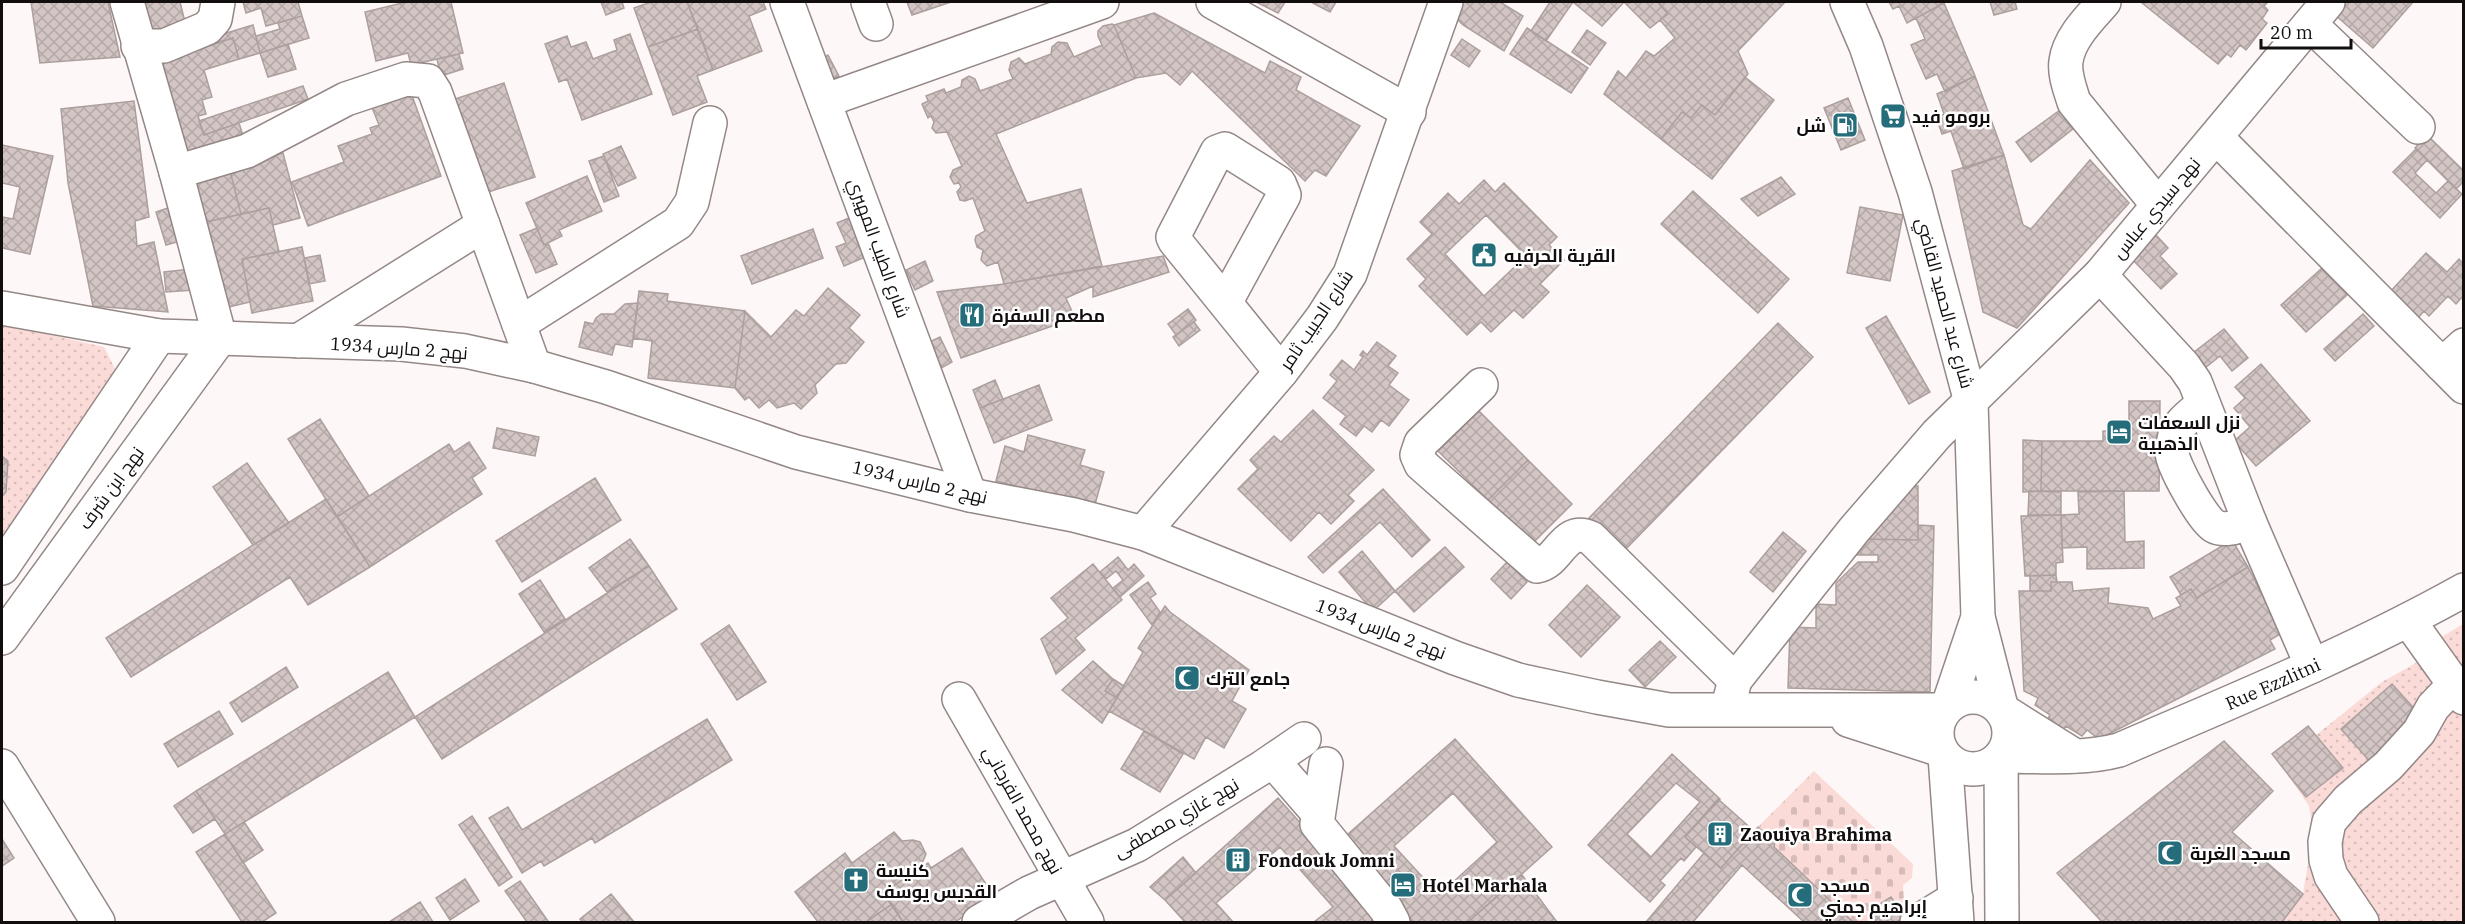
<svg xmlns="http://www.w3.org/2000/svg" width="2465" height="924" font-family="'IBM Plex Serif',Cairo,serif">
	<defs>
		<pattern id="cemetery-stones" width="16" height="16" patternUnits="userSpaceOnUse" patternTransform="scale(1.5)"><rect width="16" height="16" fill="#fbdbd8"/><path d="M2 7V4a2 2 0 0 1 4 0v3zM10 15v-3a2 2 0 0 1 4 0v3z" fill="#d6bbb8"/></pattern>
		<pattern id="park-dots" width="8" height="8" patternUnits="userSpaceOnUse" patternTransform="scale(1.5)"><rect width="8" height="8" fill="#fbdbd8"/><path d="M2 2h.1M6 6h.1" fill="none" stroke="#d6bbb8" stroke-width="1.8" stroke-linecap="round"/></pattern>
		<pattern id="building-cross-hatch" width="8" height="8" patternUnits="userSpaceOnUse" patternTransform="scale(1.5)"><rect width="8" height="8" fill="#d2c5c4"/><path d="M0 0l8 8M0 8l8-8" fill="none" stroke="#b3a8a7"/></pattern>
	</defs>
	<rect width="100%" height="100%" fill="#fdf8f7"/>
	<path fill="url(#cemetery-stones)" d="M1814,771l99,93 -1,14 -9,7 2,33 -9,4h-43l-79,-75 1,-5 -17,-15z"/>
	<path fill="url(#park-dots)" d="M2,324l102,23 11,22 -113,168z
		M2463,624v298h-181l21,-28 10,-62 -4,-26 -29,-42 102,-82 50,-28 8,-16z"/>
	<path fill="url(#building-cross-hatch)" stroke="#ac9f9e" stroke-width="1.5" fill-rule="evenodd" d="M31,2h77l12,55 -80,6z
		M142,2h38l7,28 -36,9z
		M243,2h55l4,14 -36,10 -5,-18 -15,5z
		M406,2h45l12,51 -52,12 -3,-12 -32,8 -11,-49z
		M601,2h21l2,6 -18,7z
		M651,2h36l11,27 -50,18 -14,-39z
		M687,2h76l3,7 -17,7 13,35 -49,19z
		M907,2h44l-39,13z
		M1256,2h29l-7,11z
		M1311,2h25l-6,10z
		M1459,2h41l23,14 -19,35 -41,-26 -10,-10z
		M1550,2h23l-27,39 -15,-10z
		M1573,2h89l-3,2 9,10 -18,14 -26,-26 -22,24z
		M1662,2h123l-47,49 10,23 -33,41 -13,-10 -11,13 -9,-6 -21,27 -57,-45 14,-23 8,7 20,-27 8,5 21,-18 -15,-18 8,-6 -9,-10z
		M1889,2h54l1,1 -37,20 -8,-17 -6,3z
		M1990,2h25l2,7 -23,6z
		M2143,2h125l-4,4 4,4 -6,9 5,4 -21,27 -6,-5 -9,12 -4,-3 -9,10 -76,-61z
		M2346,2h67l-40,46 -38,-33z
		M1944,3l31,73 -30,16 -8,-18 -11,5 -15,-34 14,-6 -9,-21z
		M1154,13l111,60 5,-12 31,16 -5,13 64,36 -34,50 -11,-6 -10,11 -113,-110 -12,14 -14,-12 -30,5 -22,-53z
		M302,16l7,22 -49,15 -4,-17 24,-7 -2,-6z
		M1112,24l2,1 22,53 -140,56 31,69 54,-14 21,77 -98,18 -6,-22 -11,4 -6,-6 2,-10 -6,-3 -2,-7 1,-4 9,-5 -12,-33 -8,3 -5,-1 -3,-8 4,-5 -2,-4 -5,1 -4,-7 3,-7 9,-4 -15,-34 -11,1 -4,-5 2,-6 -3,-6 -3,2 -6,-14 6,-3 -2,-5 18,-7 2,4 15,-6 1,-7 7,-4 6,3 5,12 33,-12 -4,-9 2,-8 8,-4 6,6 26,-10 1,-7 6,-5 9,1 7,14 28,-12 -4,-9v-5l5,-5z
		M253,25l7,28 -21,6 -6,-21 -20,6 -3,-6z
		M1527,28l61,40 -17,25 -61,-39z
		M698,29l15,41 -16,6 10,26 -34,13 -25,-68z
		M1587,30l19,13 -16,22 -18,-13z
		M630,34l22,60 -70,26 -15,-41 -8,3 -14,-38 22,-8 4,11 15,-5 7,17 24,-9 -3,-10z
		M233,38l6,21 -35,11 8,27 -10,3 4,14 -8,2 6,19 35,-12 6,19 -59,19 -32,-97z
		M1462,39l18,12 -11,16 -18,-12z
		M288,44l8,25 -28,8 -8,-24z
		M459,54l4,15 -22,7 -4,-17z
		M828,55l11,21 -12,5 -10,-20z
		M1975,76l29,79 -40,14 -13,-38 -9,3 -6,-17 8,-3 -7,-20z
		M1745,77l29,23 -62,79 -51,-40 21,-27 9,6 11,-13 13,10z
		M504,83l31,94 -56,18 -30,-94z
		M303,86l5,13 -104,36 -5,-14z
		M410,90l31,86 -133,50 -16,-44 52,-20 -6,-16 34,-12 -2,-6 9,-3 -8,-20z
		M1848,98l17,42 -24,10 -17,-42z
		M134,101l15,116 -14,4 2,25 17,-4 14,70 -75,-6 -25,-123 -7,-74z
		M2060,110l14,18 -43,34 -15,-20z
		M2427,135l37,36v10l-8,8 -41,-41z
		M2,145l51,11 -23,98 -28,-6v-31l11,2 7,-32 -18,-4z
		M621,146l15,32 -18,8 -15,-32z
		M2416,149l11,11 -12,13 21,20 12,-12 14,13 -22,24 -47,-46z
		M283,153l17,65 -27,7 -4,-17 -28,6 -12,-47z
		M2004,155l19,70 8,4 59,-69 39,43 -112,125 -34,-16 -31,-141z
		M604,156l15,40 -15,6 -15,-41z
		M229,167l12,47 -44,10 -14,-45z
		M587,176l15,35 -43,19 3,6 -18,9 -18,-42z
		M1781,177l14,17 -37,22 -17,-17z
		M1484,180l11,12 9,-9 53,54 -8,8 15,15 -24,24 9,8 -26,26 -9,-8 -23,22 -10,-10 -14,13 -48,-49 7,-7 -19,-20 25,-25 -12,-12 28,-29 11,11zM1486,215l40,41 -42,40 -39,-42z
		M1693,191l96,88 -31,34 -97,-89z
		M174,206l10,34 -18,5 -10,-33z
		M1860,207l43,8 -13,66 -43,-8z
		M269,208l10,44 -37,7 8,43 -34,8 -19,-86z
		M849,218l9,20 17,15 -31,13 -8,-19 10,-4 -9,-20z
		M537,228l7,17 4,-2 9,21 -21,9 -16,-38z
		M813,229l10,29 -71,26 -11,-28z
		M2156,235l12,13 -8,8 17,18 -16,15 -30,-31z
		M302,247l11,54 -61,12 -10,-54z
		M2426,253l21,19 12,-13 5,5v31l-8,9 -8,-8 -19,20 -5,-5 -6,7 -28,-26z
		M320,255l5,26 -16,3 -5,-26z
		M1163,256l6,16 -76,25v-11l-27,12 9,20 -114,40 -24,-66 67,-8z
		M2332,259l24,28 -50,45 -25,-27z
		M925,261l8,20 -18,9 -9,-20z
		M191,269l3,21 -28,2 -2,-20z
		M828,288l32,27 -11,13 15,14 -18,21 -10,1 -21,21 2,8 -16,16 -7,-6 -17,5 -8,-8 -10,8 -10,-11 -4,3 -10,-12 10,-77 26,26 25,-27 8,6z
		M639,291l29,3 -1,7 78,10 -10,77 -87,-10 4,-37 -19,-3z
		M638,303l-6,44 -17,-3 -3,11 -33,-8 6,-25 8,2 3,-6 5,-4h13l11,-10z
		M1188,309l8,11 -20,15 -8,-11z
		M2363,314l11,12 -39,35 -11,-12z
		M1886,316l44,76 -21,12 -43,-76z
		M1194,322l6,8 -21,16 -6,-9z
		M1778,323l35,34 -189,194 -35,-33z
		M2224,329l24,29 -16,13 -12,-15 -15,12 -12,-15z
		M940,337l12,25 -16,9 -13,-26z
		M1377,342l19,14 -8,10 10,7 -9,12 20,15 -20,26 -8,-6 -9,12 -8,-6 -8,10 -16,-12 6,-8 -23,-18 14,-17 -7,-6 12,-15 12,10 9,-13 -3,-2 3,-4 4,4z
		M2261,364l49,57 -54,45 -22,-25 16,-14 -16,-19 11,-10 -10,-11z
		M995,380l8,19 -23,9 -7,-18z
		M1039,385l13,35 -58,23 -14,-35z
		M2129,401h31l-1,90h-118l1,-50h61v-10h26z
		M1313,410l61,60 -26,25 6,6 -23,23 -12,-12 -28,29 -53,-52 20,-20 -8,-9 24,-24 7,6z
		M1479,411l49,49 -40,40 -50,-49z
		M320,419l49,77 -32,21 -49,-78z
		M497,428l42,9 -4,19 -42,-8z
		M1028,435l57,15 -5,15 24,7 -10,36 -98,-27 9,-35 19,6z
		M2023,440l19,1 -1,50 -18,1z
		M469,442l17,26 -14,10 10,16 -112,73 -33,-50 112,-73 5,8z
		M2,456l6,5 -2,31 -4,4z
		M1528,460l44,44 -40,40 -44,-44z
		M247,463l42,60 -36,22 -40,-58z
		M595,478l26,42 -99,62 -26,-41z
		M1904,485l14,1v54l-54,-1z
		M1383,489l47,51 -18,17 -32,-35 -57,51 -15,-16z
		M2029,491l32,1v23h-33z
		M2124,491l1,51 19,-1v27l-57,1v-22l-25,1 -1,-33 18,-1 -1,-22z
		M326,499l44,68 -62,38 -18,-28 -159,100 -25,-39z
		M2061,515l2,47 -7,1v12l-31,1 -4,-60z
		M1918,525l16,1 -4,166 -142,-4 2,-61 26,1v-24l20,1v-22l22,-21h20v-7h-24l1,-16 63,1z
		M1783,532l23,19 -33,41 -23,-20z
		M630,539l19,27 -42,26 -18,-24z
		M2232,540l16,27 -51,31 -6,-9 -10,6 -11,-18z
		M1445,547l19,20 -50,45 -19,-21z
		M1362,551l33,40 -22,20 -34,-39z
		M1118,557l10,13 6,-6 10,12 -24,21 -7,-9 10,-8 -7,-9 -10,8 -6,-7z
		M1507,562l20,20 -16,17 -20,-20z
		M1093,564l29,36 -47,38 10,12 -29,24 -15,-35 27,-21 -17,-20z
		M649,566l28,43 -235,150 -27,-42z
		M2248,567l34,66 -12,7 5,9 -176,90 -12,-9 -5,6 -16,-10 -4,5 -15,-11 3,-5 -15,-10 3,-7 -14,-7 -5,-100h32v-9h21l1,9 36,-3 -1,15 40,5 5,11 28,-13 -5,-8 15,-9 6,9z
		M2056,575l1,7h-6v9h-21v-15z
		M540,580l25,39 -21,13 -25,-38z
		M1148,582l8,12 -6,4 10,14 -8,13 -22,-30z
		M1587,585l33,32 -39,40 -32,-32z
		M1165,606l5,6 79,58 -17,31 14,8 -22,39 -18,-11 -12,22 -85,-48 34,-59 -5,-4z
		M729,625l37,57 -29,18 -36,-56z
		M1660,641l16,16 -31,30 -16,-17z
		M1093,661l20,18 -8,12 12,7 -15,25 -40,-33z
		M286,667l12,20 -56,35 -12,-19z
		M388,672l27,45 -190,117 -29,-43z
		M1113,679l11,7 -7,12 -12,-7z
		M2392,684l29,32 -47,50 -33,-37z
		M219,711l14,23 -55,33 -14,-23z
		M707,719l25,41 -137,83 -3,-5 -48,28 -3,-5 -19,12 -33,-55 19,-11 14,23z
		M2308,726l35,42 -37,29 -34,-43z
		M1144,731l39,23 -23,38 -39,-23z
		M1455,739l97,108 -84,75h-56l-73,-80zM1453,793l44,49 -58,53 -45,-49z
		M2224,741l49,50 -41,41 71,62 -21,28h-180l-45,-49z
		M1672,754l48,45 -35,38 11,10 -12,14 -3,-3 -21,23 5,4 -15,17 -62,-57zM1676,783l24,19 -49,55 -24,-23z
		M196,791l19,28 -22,14 -19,-27z
		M1278,798l103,115 -10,9h-57l19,-15 -53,-60 -64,56 17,19h-48l-20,-22z
		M1718,799l36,32 -33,37 -36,-31z
		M472,816l40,61 -13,9 -40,-61z
		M244,822l19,28 -20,13 -18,-29z
		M1758,827l17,15 -1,5 79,75h-49l-62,-57 -49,57h-47l58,-69 17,15z
		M894,832l8,9 11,-1 7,2 6,12 -6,14 -37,25 9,11 -26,18h-48l-23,-30 50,-39 7,10z
		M225,834l51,79 -14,9h-20l-46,-70z
		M2,839l12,19 -12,8z
		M962,848l32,48 -39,26h-52l-20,-29 45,-30 3,5z
		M1183,857l13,16 -31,27 -15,-13z
		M1522,875l35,47h-89z
		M465,879l14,22 -29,19 -14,-22z
		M520,881l28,40 -3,1h-18l-22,-31z
		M611,894l23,28h-51l-3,-3z
		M1891,897l14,21 -9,4h-20l-6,-12z
		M420,902l13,20h-44z
		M892,904l11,18h-37z"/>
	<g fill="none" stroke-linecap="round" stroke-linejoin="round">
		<defs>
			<g id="minor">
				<path d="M127,2l49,170 44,166"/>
				<path d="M787,2l183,493"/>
				<path d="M868,2l8,22"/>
				<path d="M1213,2l196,110"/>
				<path d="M1847,2l19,44 49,146 56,210 7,215 24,93 73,46"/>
				<path d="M2104,2c-14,16 -35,36 -38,59 -2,13 4,28 8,41l84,103"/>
				<path d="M2310,24l108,103"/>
				<path d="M138,46h26l43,-18 8,-9 3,-17"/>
				<path d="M824,101l278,-99"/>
				<path d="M2216,137l248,250"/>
				<path d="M176,172l71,-21 99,-52 60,-20 22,2 7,11 99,274"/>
				<path d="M2100,275l84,91 11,16 55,141 62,143"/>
				<path d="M1225,303l59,-108 -5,-12 -54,-34 -8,3 -44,85 2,4 106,131"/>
				<path d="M2,308l157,28 242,8 64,7 69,15 72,21 190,65 174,43 104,20 69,18 312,125 63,22 79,17 72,13h275"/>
				<path d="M519,324l159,-101 14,-21 18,-79"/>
				<path d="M298,341l185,-116"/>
				<path d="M2442,365l22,-20"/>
				<path d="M1481,385l-60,58 -4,12 4,9 116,102c23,-4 26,-41 54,-28l144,142 -5,19"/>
				<path d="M2203,404c-10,9 -24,18 -28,31 -1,5 -3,13 -3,18 1,13 31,67 42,73 10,6 26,0 36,-3"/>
				<path d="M1143,533l138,-161 41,-54 28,-44 96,-272"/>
				<path d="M2,568l157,-232"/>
				<path d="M2409,621l55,77"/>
				<path d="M2,638l218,-300"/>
				<path d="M1735,680l119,-150 83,-96 163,-159 228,-273"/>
				<circle cx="1973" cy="733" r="36"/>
				<path d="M959,699l128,223"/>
				<path d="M1948,706l30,-89"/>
				<path d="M1848,720l93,30"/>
				<path d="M1945,756l12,166"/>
				<path d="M1273,761l45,52"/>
				<path d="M1326,764l-9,60 69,85 7,13"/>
				<path d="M979,922l50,-29 108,-48 126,-78 41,-28"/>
				<path d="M1917,922l39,-24"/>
				<path id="s1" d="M2002,922l-1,-166c38,0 80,4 118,-6 116,-50 234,-98 345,-160"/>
				<path d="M2362,922l-31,-46 -5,-16 -1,-18 4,-20 19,-22 40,-34 31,-34 14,-25 21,-22"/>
			</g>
			<path id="major" d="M2,766l96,156"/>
		</defs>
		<use href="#minor" stroke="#948887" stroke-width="36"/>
		<use href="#major" stroke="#948887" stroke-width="36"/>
		<use href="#minor" stroke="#fff" stroke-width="33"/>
		<use href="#major" stroke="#fff" stroke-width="33"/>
	</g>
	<defs>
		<symbol id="supermarket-square" viewBox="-11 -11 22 22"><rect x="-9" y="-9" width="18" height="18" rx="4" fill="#256d7a" stroke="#fff"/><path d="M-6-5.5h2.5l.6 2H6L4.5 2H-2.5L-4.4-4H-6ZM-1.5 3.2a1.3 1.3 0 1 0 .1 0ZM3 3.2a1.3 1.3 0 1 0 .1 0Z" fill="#fff"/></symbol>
		<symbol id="fuel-square" viewBox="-11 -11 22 22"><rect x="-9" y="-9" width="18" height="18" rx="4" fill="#256d7a" stroke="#fff"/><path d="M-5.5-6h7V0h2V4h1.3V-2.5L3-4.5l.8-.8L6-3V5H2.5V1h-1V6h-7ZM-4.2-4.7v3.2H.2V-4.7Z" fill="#fff"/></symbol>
		<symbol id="civic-square" viewBox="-11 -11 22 22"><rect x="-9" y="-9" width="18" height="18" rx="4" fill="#256d7a" stroke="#fff"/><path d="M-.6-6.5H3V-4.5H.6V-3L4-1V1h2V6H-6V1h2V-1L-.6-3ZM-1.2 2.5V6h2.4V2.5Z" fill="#fff"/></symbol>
		<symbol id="restaurant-square" viewBox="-11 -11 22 22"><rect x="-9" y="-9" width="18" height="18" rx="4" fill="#256d7a" stroke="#fff"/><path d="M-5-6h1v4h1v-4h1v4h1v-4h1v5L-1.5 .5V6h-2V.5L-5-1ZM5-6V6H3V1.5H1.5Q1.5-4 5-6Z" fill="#fff"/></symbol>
		<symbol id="hotel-square" viewBox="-11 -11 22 22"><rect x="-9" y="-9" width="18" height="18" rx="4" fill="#256d7a" stroke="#fff"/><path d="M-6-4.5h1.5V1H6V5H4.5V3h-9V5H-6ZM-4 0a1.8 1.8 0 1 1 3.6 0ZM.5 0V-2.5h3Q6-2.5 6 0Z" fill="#fff"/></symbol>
		<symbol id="mosque-square" viewBox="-11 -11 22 22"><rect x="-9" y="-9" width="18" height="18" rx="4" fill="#256d7a" stroke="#fff"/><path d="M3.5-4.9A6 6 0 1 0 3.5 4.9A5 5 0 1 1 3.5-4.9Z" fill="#fff"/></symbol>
		<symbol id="building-square" viewBox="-11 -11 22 22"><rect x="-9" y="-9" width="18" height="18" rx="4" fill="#256d7a" stroke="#fff"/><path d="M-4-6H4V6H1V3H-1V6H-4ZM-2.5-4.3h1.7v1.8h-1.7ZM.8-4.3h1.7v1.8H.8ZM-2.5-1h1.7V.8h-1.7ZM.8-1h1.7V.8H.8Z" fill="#fff"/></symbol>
		<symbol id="church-square" viewBox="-11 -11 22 22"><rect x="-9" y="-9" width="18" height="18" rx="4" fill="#256d7a" stroke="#fff"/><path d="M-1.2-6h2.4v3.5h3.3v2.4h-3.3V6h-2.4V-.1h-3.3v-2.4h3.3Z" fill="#fff"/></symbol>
	</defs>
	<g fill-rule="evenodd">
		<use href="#supermarket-square" x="1878" y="101" width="30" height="30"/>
		<use href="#fuel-square" x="1830" y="110" width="30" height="30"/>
		<use href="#civic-square" x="1469" y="240" width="30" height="30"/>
		<use href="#restaurant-square" x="957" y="300" width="30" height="30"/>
		<use href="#hotel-square" x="2104" y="417" width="30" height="30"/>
		<use href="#mosque-square" x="1172" y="663" width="30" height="30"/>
		<use href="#building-square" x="1705" y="819" width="30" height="30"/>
		<use href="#mosque-square" x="2155" y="838" width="30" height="30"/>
		<use href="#building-square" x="1223" y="845" width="30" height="30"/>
		<use href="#church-square" x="841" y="865" width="30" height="30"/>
		<use href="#hotel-square" x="1388" y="870" width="30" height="30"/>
		<use href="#mosque-square" x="1785" y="880" width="30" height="30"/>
	</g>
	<g text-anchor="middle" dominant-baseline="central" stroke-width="5" stroke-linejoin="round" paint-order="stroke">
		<g font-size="18" font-weight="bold" fill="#120e0e" stroke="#fff" text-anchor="start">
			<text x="1912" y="116">برومو فيد</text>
			<text x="1826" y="125" text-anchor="end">شل</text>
			<text x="1504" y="255">القرية الحرفيه</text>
			<text x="992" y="315">مطعم السفرة</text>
			<text x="2138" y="422">نزل السعفات<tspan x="2138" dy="21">الذهبية</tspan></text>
			<text x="1206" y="678">جامع الترك</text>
			<text x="1740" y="834">Zaouiya Brahima</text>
			<text x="2190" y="853">مسجد الغربة</text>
			<text x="1258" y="860">Fondouk Jomni</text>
			<text x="876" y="870">كنيسة<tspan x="876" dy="21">القديس يوسف</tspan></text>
			<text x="1422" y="885">Hotel Marhala</text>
			<text x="1820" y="885">مسجد<tspan x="1820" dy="21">إبراهيم جمني</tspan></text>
		</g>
		<g font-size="18" fill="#120e0e" stroke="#fff">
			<text transform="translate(2156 208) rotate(-50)">نهج سيدي عباس</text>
			<text transform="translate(879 248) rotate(70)">شارع الطيب المهيري</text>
			<text transform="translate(1945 303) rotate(75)">شارع عبد الحميد القاضي</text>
			<text transform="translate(1316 320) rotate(-56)">شارع الحبيب ثامر</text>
			<text transform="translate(399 348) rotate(4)">نهج 2 مارس 1934</text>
			<text transform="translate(920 482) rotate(13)">نهج 2 مارس 1934</text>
			<text transform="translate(111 488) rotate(-54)">نهج ابن شرف</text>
			<text transform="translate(1381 629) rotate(21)">نهج 2 مارس 1934</text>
			<text stroke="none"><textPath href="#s1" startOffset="452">Rue Ezzlitni</textPath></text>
			<text transform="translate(1023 810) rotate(61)">نهج محمد الفرجاني</text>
			<text transform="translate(1176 818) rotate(-30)">نهج غازي مصطفى</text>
		</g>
	</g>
	<rect width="2465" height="924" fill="none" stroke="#120e0e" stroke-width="6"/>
	<path d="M2261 39v9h90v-9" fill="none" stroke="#120e0e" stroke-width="3"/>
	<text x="2270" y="39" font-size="18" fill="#120e0e" stroke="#ffffff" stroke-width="4.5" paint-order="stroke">20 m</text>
</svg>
